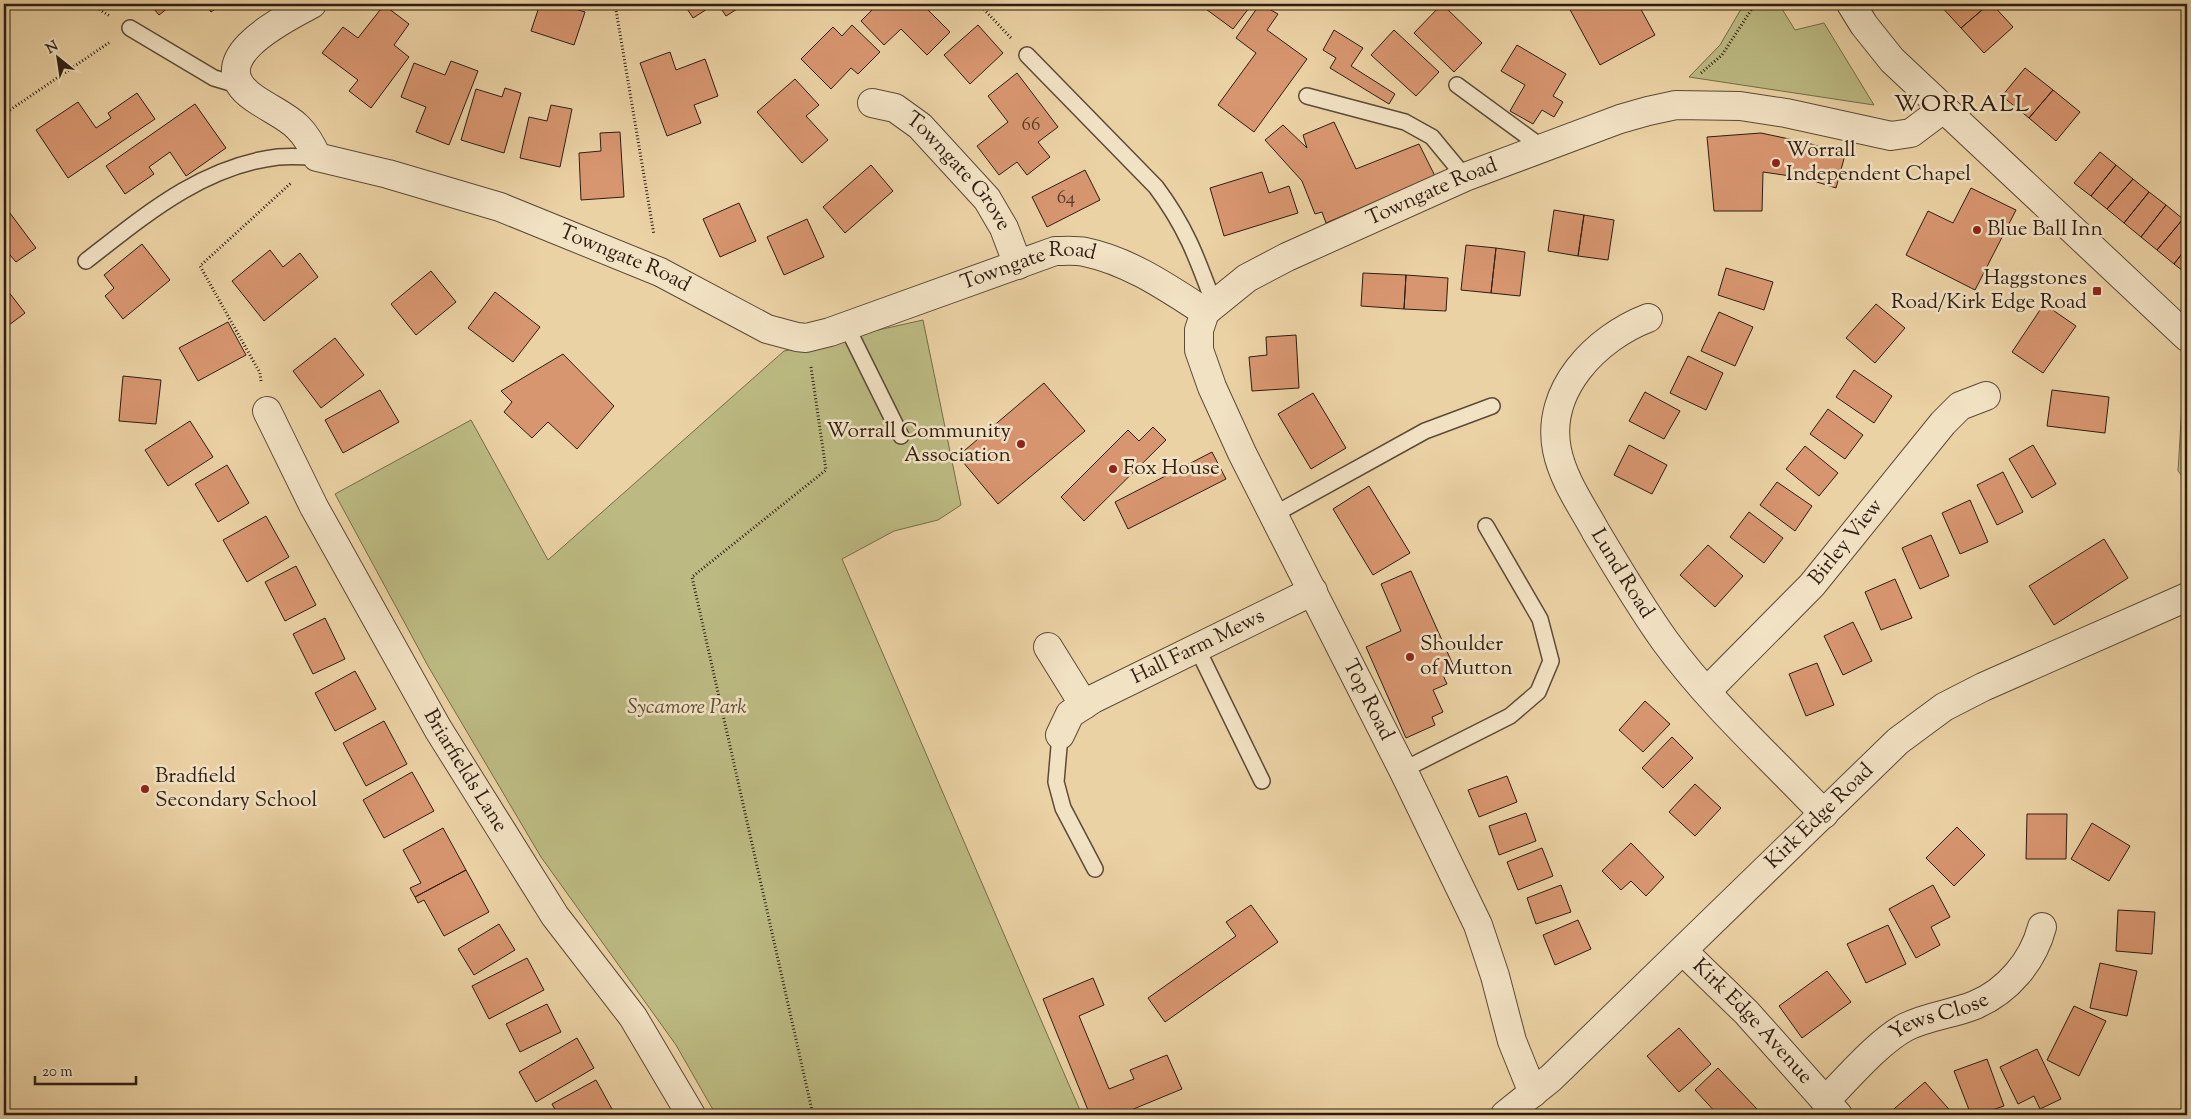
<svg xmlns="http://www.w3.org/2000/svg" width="2191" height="1119" font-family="'Sorts Mill Goudy',serif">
	<rect width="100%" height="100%" fill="#ebd2a4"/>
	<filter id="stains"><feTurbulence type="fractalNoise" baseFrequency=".004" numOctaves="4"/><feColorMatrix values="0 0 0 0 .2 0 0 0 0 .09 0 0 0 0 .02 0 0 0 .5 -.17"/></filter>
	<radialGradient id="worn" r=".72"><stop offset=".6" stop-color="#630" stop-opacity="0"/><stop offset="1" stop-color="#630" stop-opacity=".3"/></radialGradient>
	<path fill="#bcba82" stroke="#746c4a" d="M1744,4h35l16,26 29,-7 50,82 -185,-28 31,-32z
		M923,320l38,185 -23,15 -44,11 -52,28 240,556h-366l-40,-70 -135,-188 -113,-191 -93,-172 136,-74 77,140 236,-209z
		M2184,372l3,3v107l-9,-11z"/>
	<path fill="#d89670" stroke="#2d1d11" d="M150,4h23l-14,11z
		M205,4h17l-11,8z
		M540,4h20l25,8 -11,33 -43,-14z
		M684,4h31l-22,14z
		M718,4h27l-19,12z
		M878,4h44l28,28 -23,23 -26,-26 -17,16 -23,-24z
		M1199,4h53l-19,25z
		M1260,4l18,10 -11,16 40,29 -53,73 -36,-27 38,-52 -20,-15z
		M1442,4l40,39 -28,29 -40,-39z
		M1572,4h66l17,31 -55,30 -32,-59z
		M1939,4h50l-28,24z
		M1989,4h3l21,23 -29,26 -23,-25z
		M384,5l25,19 -15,21 15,12 -38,51 -22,-17 9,-11 -36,-27 21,-26 15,11z
		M852,25l28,27 -22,22 -7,-6 -20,21 -30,-30 32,-32 9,9z
		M978,25l25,28 -33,31 -26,-29z
		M1334,30l29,18 -12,18 44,28 -6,10 -59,-36 6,-10 -13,-8z
		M1394,30l45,42 -23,24 -45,-41z
		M1517,45l49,29 -13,22 10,6 -9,15 -12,-7 -9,14 -23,-13 15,-26 -24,-14z
		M670,52l6,18 29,-11 13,37 -24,9 7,18 -34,13 -27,-73z
		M451,61l27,10 -29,74 -33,-13 10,-25 -25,-10 13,-34 31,12z
		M2025,68l28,22 -24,28 -27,-22z
		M1017,73l41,54 -20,15 12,15 -23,18 -10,-13 -18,13 -22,-29 31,-24 -20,-26z
		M795,79l24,26 -13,11 22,24 -26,23 -45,-51z
		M505,88l16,5 -17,60 -43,-13 15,-51 26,8z
		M2053,90l27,22 -24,29 -27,-23z
		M137,93l18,26 -87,59 -32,-48 42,-28 18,26 15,-10 -3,-5z
		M195,104l31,44 -40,28 -16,-24 -21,15 5,7 -29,20 -19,-28z
		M551,105l21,4 -12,58 -40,-9 9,-41 18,4z
		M1334,122l22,47 63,-25 16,32 -109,47 -4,-11 -7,2 -13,-33 -37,-41 18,-15 24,23 -4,-13z
		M620,132l4,65 -43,3 -2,-47 22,-2 -1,-18z
		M1761,133l47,10 37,12 -9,33 -32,-10 -41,-6 -1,39h-48l-7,-74z
		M2100,152l16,13 -25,31 -17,-13z
		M871,165l22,26 -48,42 -22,-26z
		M2116,165l17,14 -26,30 -16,-13z
		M1085,170l15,30 -53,27 -15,-30z
		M1262,172l7,21 20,-7 9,27 -74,23 -14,-48z
		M2133,179l16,13 -25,31 -17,-14z
		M1971,188l45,22 -41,80 -69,-35 22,-44 25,12z
		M2149,192l17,13 -25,32 -17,-14z
		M739,203l17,38 -36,16 -17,-38z
		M4,205l32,43 -20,14 -12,-14z
		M2166,205l17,14 -26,31 -16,-13z
		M1554,210l30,5 -6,41 -30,-5z
		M1584,215l30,5 -6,40 -30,-4z
		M807,219l17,38 -40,18 -17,-38z
		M2183,219l4,4v24l-13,17 -17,-14z
		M142,244l28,36 -47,39 -18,-23 9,-8 -10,-13z
		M1466,245l30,3 -5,45 -30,-3z
		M2187,247v27l-13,-10z
		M1496,248l29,4 -5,44 -29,-3z
		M270,250l13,17 17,-14 18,24 -54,44 -32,-40z
		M1726,268l47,14 -9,28 -46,-15z
		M431,271l25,31 -40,33 -25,-31z
		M1363,273l43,2 -2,34 -43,-3z
		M1406,275l42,3 -2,33 -42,-2z
		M4,286l21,27 -20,15 -1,-1z
		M495,292l45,35 -27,35 -45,-34z
		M1876,304l29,24 -30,35 -29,-25z
		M2044,304l32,22 -33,47 -31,-21z
		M1719,312l34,15 -18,39 -34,-15z
		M228,322l18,33 -48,26 -19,-33z
		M1296,335l3,53 -47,3 -3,-34 18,-2 -1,-18z
		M335,338l29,37 -43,33 -28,-37z
		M563,354l51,52 -37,43 -29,-27 -16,16 -28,-26 8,-10 -11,-11z
		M1688,356l35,17 -17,37 -36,-17z
		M1854,370l38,26 -18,27 -38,-26z
		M123,376l38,4 -5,44 -37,-3z
		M1044,383l41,48 -87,73 -40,-48z
		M380,390l19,32 -56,31 -18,-33z
		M2052,390l57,7 -4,36 -58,-7z
		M1645,392l35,19 -16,28 -35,-18z
		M1313,393l33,55 -35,21 -33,-55z
		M1828,409l35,26 -18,24 -35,-25z
		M190,421l23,36 -45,29 -23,-36z
		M1153,427l13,13 -82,81 -23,-24 67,-67 11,11z
		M1629,445l38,20 -15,29 -38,-19z
		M2033,445l23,39 -24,14 -23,-39z
		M1805,446l33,27 -19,23 -33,-27z
		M1212,452l14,27 -98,50 -13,-27z
		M227,465l22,38 -31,19 -23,-38z
		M2003,472l20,40 -26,13 -20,-40z
		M1777,482l35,24 -17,25 -35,-26z
		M1369,486l41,67 -37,22 -40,-66z
		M1970,500l18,42 -28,12 -18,-41z
		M1749,512l34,26 -19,25 -34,-26z
		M266,516l23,41 -42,25 -24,-42z
		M1931,535l18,41 -29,13 -18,-41z
		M2104,539l24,39 -74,47 -25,-39z
		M1708,545l35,31 -28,31 -35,-32z
		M296,566l20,39 -31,16 -20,-39z
		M1411,571l43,96 -12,6 5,11 -14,6 10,22 -11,5 3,8 -29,13 -40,-91 35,-16 -20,-47z
		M1895,579l17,39 -31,12 -16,-38z
		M325,618l20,41 -32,15 -20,-40z
		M1853,622l19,39 -29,14 -19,-39z
		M1817,663l17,42 -28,11 -17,-42z
		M355,671l21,38 -41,22 -20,-38z
		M1645,701l25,23 -27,28 -24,-22z
		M384,721l23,43 -41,22 -23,-43z
		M1672,737l21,21 -30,30 -21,-20z
		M412,772l22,39 -50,27 -21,-38z
		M1507,776l10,26 -38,15 -11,-27z
		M1695,784l26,24 -26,28 -26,-24z
		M1526,813l10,28 -37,14 -10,-29z
		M2027,814h40l-1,45h-40z
		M2092,823l38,23 -21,35 -38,-22z
		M1957,827l28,28 -31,31 -28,-28z
		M443,828l23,42 -51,27 -5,-9 11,-5 -18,-33z
		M1631,843l33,34 -18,19 -15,-15 -10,9 -19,-19z
		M1542,848l11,28 -35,14 -11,-28z
		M466,870l23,42 -45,24 -20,-36 -6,3 -3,-6z
		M1561,885l10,27 -35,12 -9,-26z
		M1933,885l17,32 -19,10 9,18 -24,13 -27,-49z
		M1251,905l27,37 -113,80 -17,-24 88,-62 -10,-14z
		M2118,910l37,2 -3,42 -36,-3z
		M1578,920l13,29 -36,16 -12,-30z
		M499,924l16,26 -41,25 -16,-26z
		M1888,925l18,39 -40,19 -19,-39z
		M527,958l17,32 -55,29 -17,-33z
		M2100,963l37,8 -10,45 -37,-8z
		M1827,971l24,31 -49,36 -23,-32z
		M1093,978l11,27 -25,11 30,73 25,-10 -4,-9 37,-15 15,34 -63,26h-29l-47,-116z
		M547,1004l14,28 -41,20 -14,-28z
		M2074,1006l32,15 -27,55 -32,-16z
		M1679,1028l32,36 -32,28 -32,-36z
		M577,1038l17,30 -58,34 -17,-30z
		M2037,1049l24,50 -21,10 -6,-13 -16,8 -18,-37z
		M1987,1059l17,47 -27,9h-6l-17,-44z
		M1718,1068l39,41 -7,6h-32l-23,-25z
		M596,1080l16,29 -11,6h-43l-6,-11z
		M1925,1082l29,33h-67z"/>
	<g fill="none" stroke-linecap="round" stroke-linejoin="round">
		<defs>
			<path id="service" d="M130,28l84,50 27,8
				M1027,55l129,132c30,40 41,71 58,117
				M1457,85l86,63
				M1307,96l98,26 27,15 33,40
				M86,261c58,-45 116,-95 192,-104 13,-1 26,0 39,0
				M847,327l54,109
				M1273,515l152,-84 67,-25
				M1197,648l65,133
				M1060,735l-4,47 7,26 32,61
				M1403,770l107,-54 28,-24 13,-31 -11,-42 -54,-93"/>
			<g id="minor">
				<path id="s1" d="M312,4c-28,15 -113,56 -58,94 31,21 46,21 63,59l71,17 112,33 160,65 107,57 30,8 9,1 24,-6 225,-81c9,0 21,-1 30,1 44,9 83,36 120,60"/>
				<path id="s2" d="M872,103l23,5 25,18 67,73 17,29 14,37"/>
				<path id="s3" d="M1205,312l-6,18v20l13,37 30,66 161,317 75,155 17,51 17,65 21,52"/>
				<path id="s4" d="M1205,312l42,-34 40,-21 178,-80 155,-58 28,-8 28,-6 64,1 46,7 105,23 20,-3 32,-24"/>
				<path id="s5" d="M1648,318c-52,20 -103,72 -91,132 6,30 25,56 39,82 22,37 44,74 69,109 46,63 106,117 159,173"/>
				<path id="s6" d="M267,411l47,96 124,222 117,187 78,101 58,98"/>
				<path d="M1048,647l36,58"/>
				<path id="s7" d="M1707,691l105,-106 131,-162 17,-17 26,-10"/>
				<path id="s8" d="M1060,735l10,-21 23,-15 220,-108"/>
				<path id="s9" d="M1683,951l63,61 92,103"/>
				<path id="s10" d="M1825,1101c22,-22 54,-60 81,-74 22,-11 47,-13 69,-22 33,-14 58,-44 67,-78"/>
			</g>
			<g id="tertiary">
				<path d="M1851,4l13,21 28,35 295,277"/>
				<path id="s11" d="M1505,1115l46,-37 347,-337 46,-34 39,-20 204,-90"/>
			</g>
		</defs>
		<use href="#service" stroke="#5c4a36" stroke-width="18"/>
		<use href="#minor" stroke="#5c4a36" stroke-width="30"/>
		<use href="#tertiary" stroke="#5c4a36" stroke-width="30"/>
		<path stroke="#2d1d11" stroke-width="3" stroke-dasharray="1 2.5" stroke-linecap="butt" d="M90,4l20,12
			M615,4l39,231
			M979,4l32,34
			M1701,73l21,-18 33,-51
			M4,114l106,-72
			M811,367l15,103 -134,107 121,538
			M261,381l-1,-8 -60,-107 91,-83"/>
		<use href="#service" stroke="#f2e2c4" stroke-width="15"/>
		<use href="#minor" stroke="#f2e2c4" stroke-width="28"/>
		<use href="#tertiary" stroke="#f2e2c4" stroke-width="28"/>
	</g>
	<g fill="#8f2418" stroke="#f2e2c4" stroke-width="2">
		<circle cx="1776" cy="163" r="5"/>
		<circle cx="1977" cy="230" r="5"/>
		<rect x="2092" y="286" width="10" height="10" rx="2.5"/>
		<circle cx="1021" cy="444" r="5"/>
		<circle cx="1113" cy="469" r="5"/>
		<circle cx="1410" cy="657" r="5"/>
		<circle cx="145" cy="789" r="5"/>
	</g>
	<g text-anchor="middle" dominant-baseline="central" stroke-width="5" stroke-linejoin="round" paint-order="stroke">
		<g font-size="19" fill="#583b29">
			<text x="1031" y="125">66</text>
			<text x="1066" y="198">64</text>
		</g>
		<g font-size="21" fill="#2d1d11" stroke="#f2e2c4" text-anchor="start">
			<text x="1786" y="151">Worrall<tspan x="1786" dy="24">Independent Chapel</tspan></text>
			<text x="1987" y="230">Blue Ball Inn</text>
			<text x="2087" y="279" text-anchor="end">Haggstones<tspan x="2087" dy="24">Road/Kirk Edge Road</tspan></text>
			<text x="1011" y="432" text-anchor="end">Worrall Community<tspan x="1011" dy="24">Association</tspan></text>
			<text x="1123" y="469">Fox House</text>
			<text x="1420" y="645">Shoulder<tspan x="1420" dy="24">of Mutton</tspan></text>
			<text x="155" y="777">Bradfield<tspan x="155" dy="24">Secondary School</tspan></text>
		</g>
		<g font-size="21" fill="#2d1d11" stroke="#f2e2c4">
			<text stroke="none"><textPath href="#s2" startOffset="114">Towngate Grove</textPath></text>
			<text stroke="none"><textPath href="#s4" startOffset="258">Towngate Road</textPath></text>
			<text stroke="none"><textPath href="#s1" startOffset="552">Towngate Road</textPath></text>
			<text stroke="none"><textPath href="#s1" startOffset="986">Towngate Road</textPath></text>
			<text stroke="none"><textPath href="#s7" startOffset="204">Birley View</textPath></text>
			<text stroke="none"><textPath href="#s5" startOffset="314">Lund Road</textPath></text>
			<text stroke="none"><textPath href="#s8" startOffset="168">Hall Farm Mews</textPath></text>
			<text stroke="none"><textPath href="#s3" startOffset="428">Top Road</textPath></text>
			<text stroke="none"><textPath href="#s6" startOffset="411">Briarfields Lane</textPath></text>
			<text stroke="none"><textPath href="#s11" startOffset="434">Kirk Edge Road</textPath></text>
			<text stroke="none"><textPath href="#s10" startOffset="145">Yews Close</textPath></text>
			<text stroke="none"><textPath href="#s9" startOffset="99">Kirk Edge Avenue</textPath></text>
		</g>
		<g font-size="21" font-style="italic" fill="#584c33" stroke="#f2e2c4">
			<text x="687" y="708">Sycamore Park</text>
		</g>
		<g font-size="24" letter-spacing="1" fill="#2d1d11" stroke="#f2e2c4">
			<text x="1962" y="105">WORRALL</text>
		</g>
	</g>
	<rect width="2191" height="1119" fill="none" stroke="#ebd2a4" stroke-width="20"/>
	<rect x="5" y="5" width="2181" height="1109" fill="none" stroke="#2d1d11" stroke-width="2.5"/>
	<rect x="10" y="10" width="2171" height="1099" fill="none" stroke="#2d1d11"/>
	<g transform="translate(58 58) rotate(330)" stroke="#f2e2c4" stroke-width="4" paint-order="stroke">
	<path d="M0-4L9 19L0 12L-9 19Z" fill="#2d1d11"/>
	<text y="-8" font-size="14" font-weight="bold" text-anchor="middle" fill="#2d1d11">N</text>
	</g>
	<path d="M35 1076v8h101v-8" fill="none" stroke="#2d1d11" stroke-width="2.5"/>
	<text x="42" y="1076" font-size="15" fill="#2d1d11" stroke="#f2e2c4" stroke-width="4" paint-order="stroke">20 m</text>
	<rect width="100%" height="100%" filter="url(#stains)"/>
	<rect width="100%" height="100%" fill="url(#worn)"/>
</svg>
